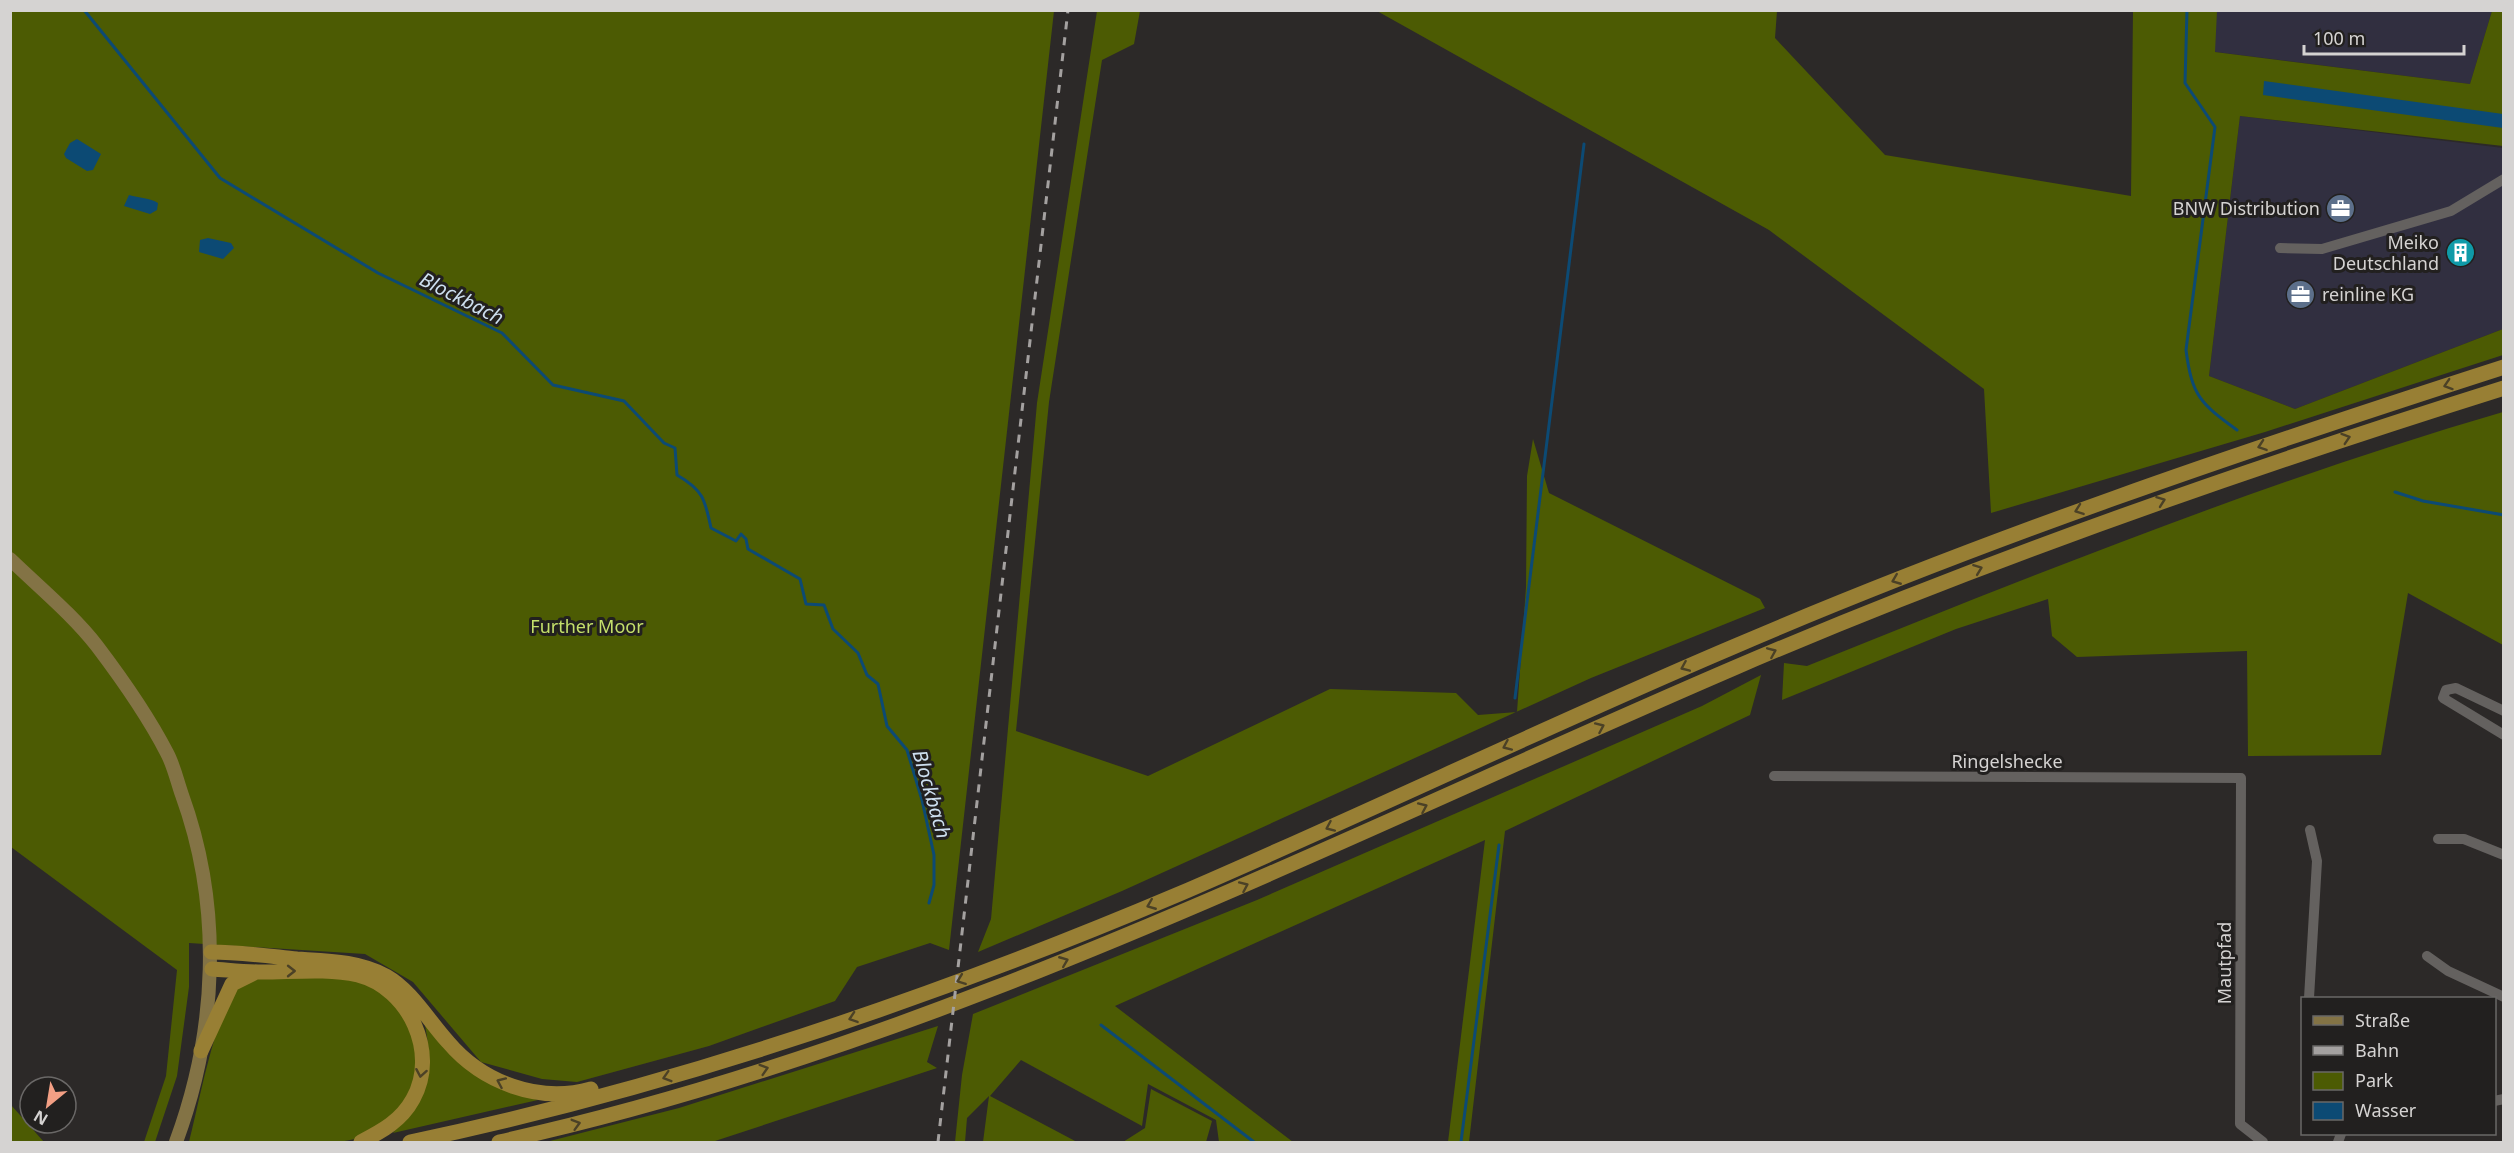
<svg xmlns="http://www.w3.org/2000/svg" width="2514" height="1153" font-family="'Noto Sans',sans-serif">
	<rect width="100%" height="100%" fill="#2c2928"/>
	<path fill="#312f40" d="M2192,11h300l-22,73 -278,-35z
		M2240,116l263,32v181l-208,80 -86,-33z"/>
	<path fill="#4c5b03" d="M10,11h1044l-105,939 -19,-7 -73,24 -22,34 -126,45 -132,36 -35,-3 -61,-17 -68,-80 -48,-28 -176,-11v44l-12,89 -22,66h-11l22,-66 11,-106 -166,-123z
		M1097,11h43l-6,33 -32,16 -53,342 -33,329 132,45 182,-87 126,4 22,22 39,-3 9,-125 1,-111 6,-37 16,54 211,106 5,9 -174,70 -469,213 -144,61 13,-33 46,-516z
		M1377,11h400l-2,27 110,117 246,41 2,-185h84l-2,41 255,32 22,-73h11v135l-263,-30 -31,260 86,33 208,-80v26l-238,77 -274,81 -7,-124 -215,-159z
		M2503,412v233l-95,-52 -27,162 -133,1 -1,-105 -170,6 -25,-21 -4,-37 -92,30 -174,71 2,-37 23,3c229,-92 459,-185 696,-254z
		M1761,675l-11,40 -245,116 -36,311h-21l37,-302 -370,166 178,136h-74l-3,-22 -68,-36 -6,42 -121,-66 -31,36 87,46h-94l6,-46 -22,22 -2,24h-10l7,-67 11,-61 284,-114 445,-194z
		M256,977c36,0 79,-7 112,8 65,30 65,122 -2,150 -26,11 -54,7 -81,7 -32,0 -64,0 -96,0 9,-34 27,-134 50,-156 4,-3 12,-6 17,-9z
		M424,1020c35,47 56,65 114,80l-145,33c36,-43 42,-58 31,-113z
		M938,1026l-11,36 10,6 -225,74h-166l133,-34z
		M1151,1089l61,32 -6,21h-83l22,-14z
		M11,1105l33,37h-33z"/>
	<path fill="#0c4a74" d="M2264,81l239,33v14l-240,-33z
		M77,139l24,15 -8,16 -6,1 -21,-13 -2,-4 6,-11z
		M129,195c10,3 21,3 29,8l-1,7 -7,4 -26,-8z
		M208,238l23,5 3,5 -11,11 -24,-7 1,-12z"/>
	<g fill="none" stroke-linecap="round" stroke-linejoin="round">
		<path stroke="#0c4a74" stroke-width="3" d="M84,10l136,168 158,95 124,60 51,52 71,16 40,42 11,5 2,27c26,15 28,24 34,53l25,13 5,-7 5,5 2,10 52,30 6,25 18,1 9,24 25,24 9,22 11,9 9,42 20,24 15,50 12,55v30l-5,18
			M2187,10l-2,73 30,44 -29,223c6,46 14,53 51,80
			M2395,492l28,9 81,14
			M1515,698l69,-554
			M1101,1025l153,117
			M1461,1142l38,-297"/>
		<path stroke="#64615f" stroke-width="10" d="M2280,248l42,1 129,-38 53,-32
			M2504,711l-48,-23 -10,2 -3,8 61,37
			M1774,776l467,2 -1,346 23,18
			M2438,839h26l40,16
			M2427,956l21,15 56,26
			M2309,998l8,-137 -7,-31
			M2494,1101l10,-2
			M2338,1142l3,-8"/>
		<path stroke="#837345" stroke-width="14" d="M10,559c29,28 63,56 87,87 25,33 51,70 70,107 7,13 10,28 15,42 41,113 35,236 -6,347"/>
		<path stroke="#987f34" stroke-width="15" d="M211,952c29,0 57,4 86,7 31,2 61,2 89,17 26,15 42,44 62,66 34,40 90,62 143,47
			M212,969c16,1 33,3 50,3 31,0 65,-4 96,3 51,13 81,78 55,124 -12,22 -31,32 -52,43
			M201,1051l31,-67 22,-11
			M410,1142c263,-55 521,-143 769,-248 186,-80 368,-168 554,-247 251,-108 510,-196 771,-280
			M499,1142c434,-95 830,-300 1235,-474 251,-108 509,-198 770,-280"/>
		<path stroke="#a4a1a0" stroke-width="3" stroke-dasharray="8 8" stroke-linecap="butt" d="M938,1142l130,-1132"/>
	</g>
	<defs><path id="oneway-chevron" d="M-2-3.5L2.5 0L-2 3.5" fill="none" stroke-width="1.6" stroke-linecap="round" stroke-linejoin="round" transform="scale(1.5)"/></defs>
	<g stroke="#4b4126">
		<use href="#oneway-chevron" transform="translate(2448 385) rotate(162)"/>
		<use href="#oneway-chevron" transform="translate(2346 438) rotate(-18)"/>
		<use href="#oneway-chevron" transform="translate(2262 446) rotate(161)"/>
		<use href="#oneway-chevron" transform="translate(2161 501) rotate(-20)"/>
		<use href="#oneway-chevron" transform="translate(2079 510) rotate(160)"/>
		<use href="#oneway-chevron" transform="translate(1978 569) rotate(-21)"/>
		<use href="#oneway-chevron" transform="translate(1896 580) rotate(158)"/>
		<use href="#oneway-chevron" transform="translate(1772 652) rotate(-23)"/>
		<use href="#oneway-chevron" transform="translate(1685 667) rotate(157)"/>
		<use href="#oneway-chevron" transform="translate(1600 727) rotate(-24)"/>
		<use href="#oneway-chevron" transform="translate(1507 746) rotate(156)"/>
		<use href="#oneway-chevron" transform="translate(1423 807) rotate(-24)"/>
		<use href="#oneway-chevron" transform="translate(1330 827) rotate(156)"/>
		<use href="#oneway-chevron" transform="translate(1244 886) rotate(-24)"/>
		<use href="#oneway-chevron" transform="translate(1151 905) rotate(158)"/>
		<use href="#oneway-chevron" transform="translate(1064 961) rotate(-22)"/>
		<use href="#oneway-chevron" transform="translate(291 971)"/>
		<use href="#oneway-chevron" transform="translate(961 980) rotate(159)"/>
		<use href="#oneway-chevron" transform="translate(853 1018) rotate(161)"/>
		<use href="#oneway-chevron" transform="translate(764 1069) rotate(-17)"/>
		<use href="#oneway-chevron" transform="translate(421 1073) rotate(100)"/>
		<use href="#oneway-chevron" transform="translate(667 1077) rotate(163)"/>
		<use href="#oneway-chevron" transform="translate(501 1082) rotate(-156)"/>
		<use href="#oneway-chevron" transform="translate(576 1124) rotate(-16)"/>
	</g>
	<defs>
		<symbol id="office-disc" viewBox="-11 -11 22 22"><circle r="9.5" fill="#5c6f8a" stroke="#22201f"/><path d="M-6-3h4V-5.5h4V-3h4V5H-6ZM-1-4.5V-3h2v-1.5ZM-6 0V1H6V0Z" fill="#fff"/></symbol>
		<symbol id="building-disc" viewBox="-11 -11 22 22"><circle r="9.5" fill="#0f9aa8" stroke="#22201f"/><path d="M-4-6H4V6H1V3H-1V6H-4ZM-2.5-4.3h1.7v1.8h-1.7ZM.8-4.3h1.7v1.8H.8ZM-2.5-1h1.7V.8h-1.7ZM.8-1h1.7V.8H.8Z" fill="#fff"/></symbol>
	</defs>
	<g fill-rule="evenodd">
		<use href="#office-disc" x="2324" y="192" width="33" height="33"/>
		<use href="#building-disc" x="2444" y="236" width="33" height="33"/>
		<use href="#office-disc" x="2284" y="278" width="33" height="33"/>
	</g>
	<g text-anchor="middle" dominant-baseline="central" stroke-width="6" stroke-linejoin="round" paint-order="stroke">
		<g font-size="18" fill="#d5d3d2" stroke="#22201f" text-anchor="end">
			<text x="2320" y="208">BNW Distribution</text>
			<text x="2439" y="242">Meiko<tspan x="2439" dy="21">Deutschland</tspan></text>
			<text x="2322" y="294" text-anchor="start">reinline KG</text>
		</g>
		<g font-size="18" fill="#c4df6b" stroke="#22201f">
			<text x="587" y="626">Further Moor</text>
		</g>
		<g font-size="18" fill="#d5d3d2" stroke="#22201f">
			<text x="2007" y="761">Ringelshecke</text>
			<text transform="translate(2224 963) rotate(-90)">Mautpfad</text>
		</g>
		<g font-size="20" font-style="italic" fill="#cddfef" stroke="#22201f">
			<text transform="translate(462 298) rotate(27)">Blockbach</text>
			<text transform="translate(932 794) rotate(74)">Blockbach</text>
		</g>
	</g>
	<rect width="2514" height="1153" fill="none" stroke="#d5d3d2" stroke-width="24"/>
	<rect x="2301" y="997" width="195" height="138" fill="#22201f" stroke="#6a6867" stroke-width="1.5"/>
	<rect x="2313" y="1016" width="30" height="9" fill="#837345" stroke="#6a6867" stroke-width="1.5"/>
	<text x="2355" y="1027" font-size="18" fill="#d5d3d2">Straße</text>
	<rect x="2313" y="1046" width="30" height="9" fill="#a4a1a0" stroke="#6a6867" stroke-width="1.5"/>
	<text x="2355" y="1057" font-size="18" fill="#d5d3d2">Bahn</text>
	<rect x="2313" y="1072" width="30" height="18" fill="#4c5b03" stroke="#6a6867" stroke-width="1.5"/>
	<text x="2355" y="1087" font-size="18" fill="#d5d3d2">Park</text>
	<rect x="2313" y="1102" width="30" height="18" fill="#0c4a74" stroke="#6a6867" stroke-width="1.5"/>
	<text x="2355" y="1117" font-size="18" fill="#d5d3d2">Wasser</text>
	<g transform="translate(48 1105) rotate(210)"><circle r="28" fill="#22201f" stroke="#6a6867" stroke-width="1.5"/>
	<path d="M0-4.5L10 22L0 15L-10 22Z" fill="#f39f84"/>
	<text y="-9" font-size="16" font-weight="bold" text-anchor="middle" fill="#d5d3d2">N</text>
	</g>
	<path d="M2304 45v9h160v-9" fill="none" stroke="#d5d3d2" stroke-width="3"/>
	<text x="2313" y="45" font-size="18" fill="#d5d3d2" stroke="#22201f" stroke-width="4.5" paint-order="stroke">100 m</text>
</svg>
